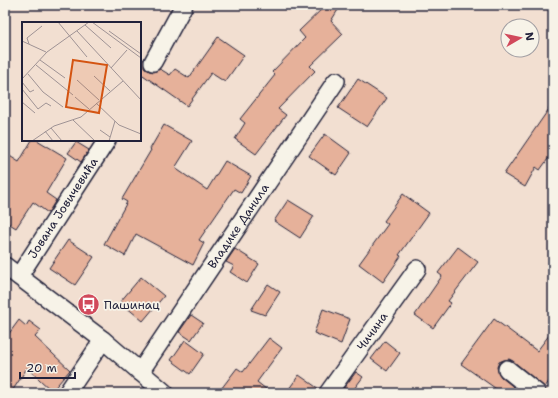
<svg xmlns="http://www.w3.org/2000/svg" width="558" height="398" font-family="'Shantell Sans',sans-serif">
	<rect width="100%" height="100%" fill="#f2dfd1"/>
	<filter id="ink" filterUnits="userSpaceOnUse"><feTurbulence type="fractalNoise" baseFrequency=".025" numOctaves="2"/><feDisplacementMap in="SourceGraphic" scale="8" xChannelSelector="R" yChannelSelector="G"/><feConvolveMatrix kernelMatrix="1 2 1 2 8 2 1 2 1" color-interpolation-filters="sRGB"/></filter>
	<g filter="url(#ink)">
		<path fill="#e6b19a" stroke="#22223b" d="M326,5h15l-10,16 12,13 -33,32 5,5 -37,38 8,6 -30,39 -21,-15 10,-16 -5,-4 35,-44 -3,-3 33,-34 -6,-7z
			M218,37l26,18 -19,27 -14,-9 -24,33 -47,-33v-15l4,2v7l5,4 5,1 6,-3 10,6 5,-6 14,9z
			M358,79l29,19 -20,29 -29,-19z
			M553,103v49l-13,18 -4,-3 -11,20 -21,-13z
			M164,125l28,16 -17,27 32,22 18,-29 26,15 -10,17 -7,-4 -35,51 5,3 -11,22 -57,-31 -11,22 -21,-12 23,-42 -5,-3 29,-49 -1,-1z
			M325,134l26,19 -15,22 -27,-19z
			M32,140h5l30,18 -21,35 10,7 -8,13 -15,-11 -17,26 -11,-7v-68l14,9z
			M76,142l13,8 -8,12 -13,-9z
			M403,194l26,19 -30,42 2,1 -18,26 -24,-18 29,-40 -4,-3z
			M288,200l26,16 -14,22 -26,-17z
			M68,240l26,17 -19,28 -26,-17z
			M458,247l20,15 -30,39 3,2 -18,25 -18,-13 27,-39 -4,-3z
			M235,249l24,15 -12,19 -17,-11 4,-6 -8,-4z
			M141,277l23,19 -21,25 -23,-19z
			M268,284l12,8 -15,23 -14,-5z
			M323,309l27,10 -9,25 -27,-11z
			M191,315l12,8 -12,17 -12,-8z
			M494,319l43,32 16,-21v46l-8,11 -32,-26 -4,-2 -5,1 -5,2 -2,5 1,5 3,5 20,16h-19l-41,-29z
			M19,320l7,6 3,-5 12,9 -6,7 35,33 -18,21 -25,-23 -16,25h-6v-54z
			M269,338l13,10 -25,34 14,11h-53l19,-25 6,4z
			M185,340l19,14 -14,20 -19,-14z
			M385,341l15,12 -13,18 -16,-12z
			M356,372l7,5 -12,16h-11z
			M299,375l20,14 -1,4h-32z"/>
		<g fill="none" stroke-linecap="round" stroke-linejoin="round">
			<defs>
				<g id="minor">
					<path d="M153,62l31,-57"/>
					<path d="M5,266l98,74 62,53"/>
					<path id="s1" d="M19,276l88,-136"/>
					<path d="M507,369l30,24"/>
					<path id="s2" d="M140,372l196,-291"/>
					<path d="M67,393l36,-53"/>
					<path id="s3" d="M328,393l89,-124"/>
				</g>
			</defs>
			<use href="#minor" stroke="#22223b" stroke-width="20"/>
			<use href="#minor" stroke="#f7f3e8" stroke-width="17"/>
		</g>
	</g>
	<defs>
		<symbol id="bus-disc" viewBox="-11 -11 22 22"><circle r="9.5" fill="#d1495b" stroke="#f7f3e8"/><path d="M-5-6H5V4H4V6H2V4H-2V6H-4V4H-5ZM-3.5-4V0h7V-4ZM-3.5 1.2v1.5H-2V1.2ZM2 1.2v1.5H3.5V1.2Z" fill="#fff"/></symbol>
	</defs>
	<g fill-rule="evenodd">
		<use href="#bus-disc" x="76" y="292" width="25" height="25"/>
	</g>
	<g text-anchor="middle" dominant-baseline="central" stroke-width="3.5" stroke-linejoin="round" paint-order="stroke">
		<g font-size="12" fill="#22223b" stroke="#f7f3e8">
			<text stroke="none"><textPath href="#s1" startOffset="81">Јована Јовичевића</textPath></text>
			<text stroke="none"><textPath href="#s2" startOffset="176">Владике Данила</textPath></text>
			<text stroke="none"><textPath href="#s3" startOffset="76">Чичина</textPath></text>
		</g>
		<g font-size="12" fill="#22223b" stroke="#f7f3e8" text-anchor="start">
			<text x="104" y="305">Пашинац</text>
		</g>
	</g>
	<g transform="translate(22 22)">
		<rect width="119" height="119" fill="#f2dfd1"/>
		<path fill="none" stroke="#9f9395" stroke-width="1" d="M36,0l29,35M70,0l49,36M63,3l26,23M55,9l64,69M87,9l32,23M0,19l24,11M7,22l-2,-6 15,-12M18,38l25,18M14,43l37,30M89,46l16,-18M6,52l15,18 20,15M72,54l16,15M0,57l25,-27 42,-30M55,58l22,20M0,60l8,10 4,-2M0,67l16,20 8,-6 5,3M53,75l14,12M0,80l13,11M74,81l23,22 22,9M51,98l22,21M29,106l11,13M78,108l10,7M23,109l8,10M10,119l22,-15 27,-9 42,-36M87,119l6,-20"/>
		<path fill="#d45411" fill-opacity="0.15" stroke="#d45411" stroke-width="2" d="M51,38l34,5 -8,48 -33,-6z"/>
		<rect width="119" height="119" fill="none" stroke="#22223b" stroke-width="2"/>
	</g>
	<rect width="558" height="398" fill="none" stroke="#f7f3e8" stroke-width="20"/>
	<rect x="10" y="10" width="538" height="378" fill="none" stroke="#22223b" stroke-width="1.5" filter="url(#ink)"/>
	<g transform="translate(520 38) rotate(81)"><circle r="19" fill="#f7f3e8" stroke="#a29fa3"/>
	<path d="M0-3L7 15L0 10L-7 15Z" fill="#d1495b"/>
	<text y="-6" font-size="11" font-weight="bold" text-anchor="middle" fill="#22223b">N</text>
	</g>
	<path d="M20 372v6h55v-6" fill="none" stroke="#22223b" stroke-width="2"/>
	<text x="26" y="372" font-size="12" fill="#22223b" stroke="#f7f3e8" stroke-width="3" paint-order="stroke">20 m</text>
</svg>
